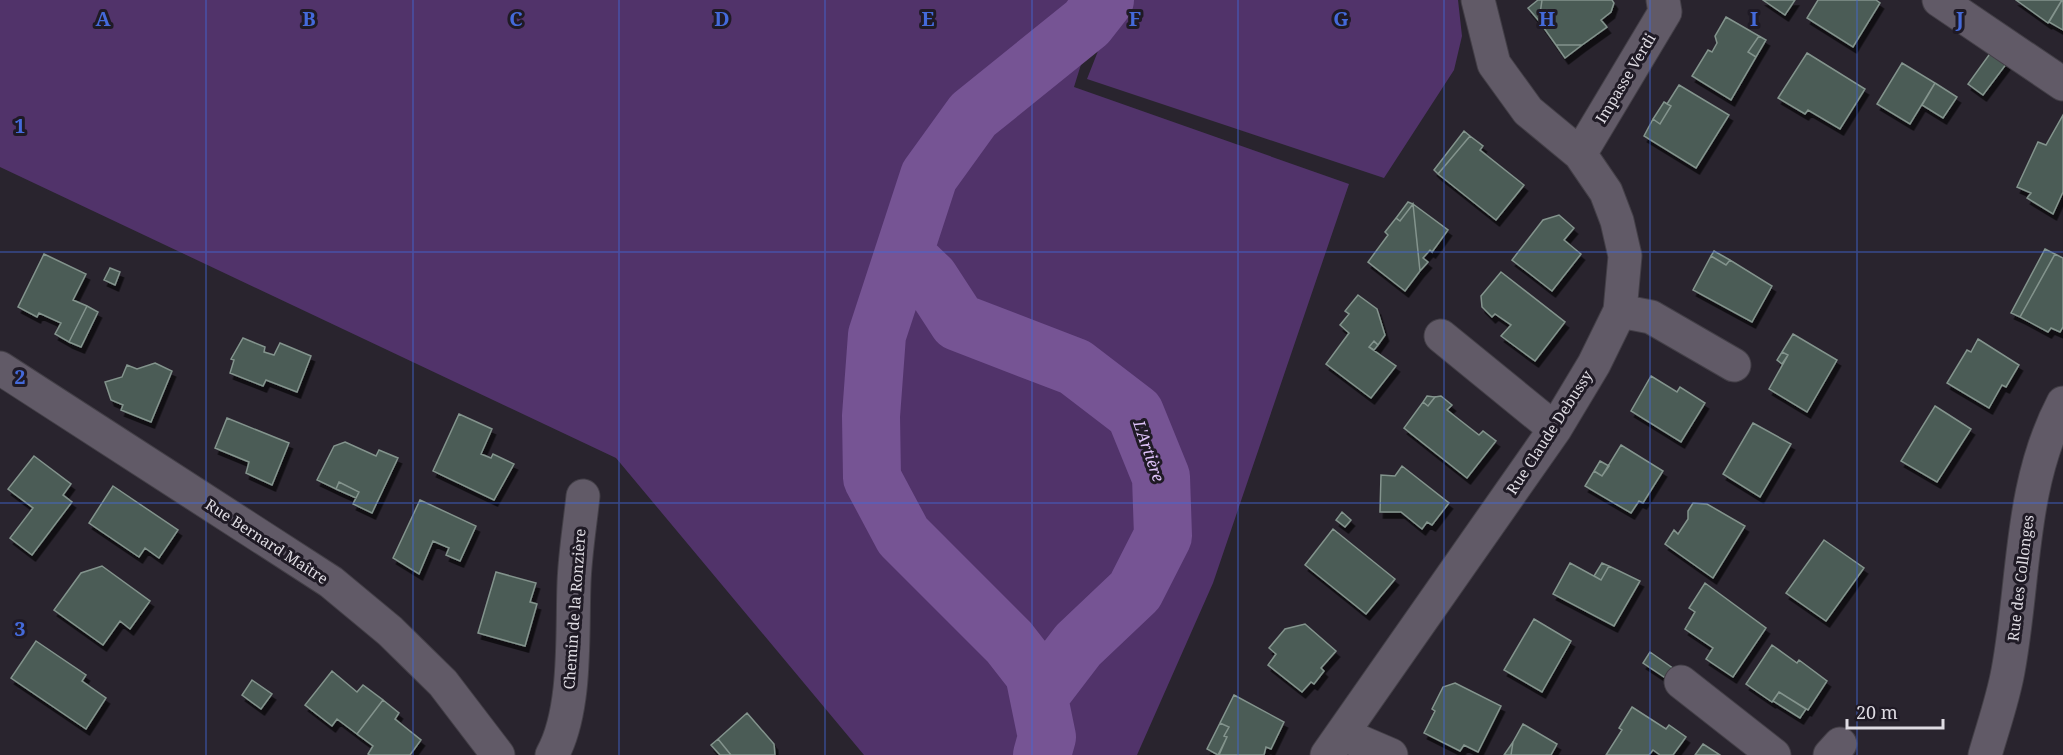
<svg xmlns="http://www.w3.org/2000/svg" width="2063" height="755" font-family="'Noto Serif',serif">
	<defs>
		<filter id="shadow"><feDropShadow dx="3.5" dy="6" stdDeviation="0" flood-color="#0009"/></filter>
	</defs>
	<rect width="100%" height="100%" fill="#29242e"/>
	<path fill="#51336a" d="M0,0h1101l-27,87 275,97 -136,399 -76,172h-273l-248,-297 -616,-291z
		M1118,0h340l4,36 -8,34 -70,108 -297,-99z"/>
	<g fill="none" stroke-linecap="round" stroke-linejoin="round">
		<path stroke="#765494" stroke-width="58" d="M905,255l25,24 28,43 117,45 60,46 26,64 2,59 -28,55 -57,54 -39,51
			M1042,755l5,-18 -13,-63 -25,-32 -106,-106 -31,-58 -1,-62 6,-81 52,-159 44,-61 114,-92 18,-23"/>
	</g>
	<path fill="#4c5b56" stroke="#83948d" stroke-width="1.5" filter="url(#shadow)" d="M1538,0h4l-3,21 -11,-13z
		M1542,0h70l2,3 -3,9 -10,8 6,7 -25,18h-26l-17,-24z
		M1763,0h32l-10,15z
		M1818,0h58l4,3 -27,44 -46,-29z
		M2016,0h46l-14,23z
		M2062,0h1v30l-14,-8z
		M1726,17l33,19 -11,16 8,5 -25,43 -39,-24 16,-26 4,2 5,-9 -2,-7z
		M1759,36l7,4 -10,17 -8,-5z
		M1556,45h26l-17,13z
		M1994,48l16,11 -27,36 -15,-11z
		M1807,53l58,36 -25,40 -32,-19 -3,4 -27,-16z
		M1902,63l33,20 -25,41 -33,-20z
		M1935,83l22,14 -14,21 -21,-13z
		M1679,85l50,30 -33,53 -52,-32 9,-17 7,5 11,-18 -4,-2z
		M1664,102l7,4 -11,18 -7,-5z
		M2063,115v77l-10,22 -26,-16 4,-5 -14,-6 21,-45 8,3z
		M1464,131l6,5 -32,38 -4,-4z
		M1470,136l13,10 -3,4 44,35 -28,35 -58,-46z
		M1408,202l5,2 -13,17 -4,-3z
		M1413,204l7,67 -15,20 -37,-29 20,-27 -3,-3 11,-14 4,3z
		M1413,204l35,26 -16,22 -2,-2 -7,8 5,4 -8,9z
		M1559,215l15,13 -10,12 17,14 -29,37 -40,-31 31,-40z
		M2045,249l10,5 -35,63 -9,-4z
		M1714,251l16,9 -4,5 -15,-9z
		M44,254l42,20 -13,26 14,6 -18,36 -14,-8 6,-11 -22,-10 -2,4 -19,-10z
		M2055,254l8,4v69l-3,5 -9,-4 -3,4 -28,-15z
		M1711,256l15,9 4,-5 42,26 -20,36 -59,-32z
		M110,268l10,4 -5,13 -11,-5z
		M1501,272l64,50 -30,39 -34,-25 10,-11 -16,-11 -3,3 -10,-10 -1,-11z
		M1358,295l19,14 8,26 -7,10 -4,-4 -5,6 27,19 -25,32 -45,-34 23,-31 -9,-8 9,-11 -4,-3z
		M87,306l11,6 -17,35 -12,-5z
		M1793,334l44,26 -30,52 -38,-23 19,-34 -6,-3z
		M243,338l22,9 -1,5 10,3 6,-12 31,13 -14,36 -31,-12 -3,6 -33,-13 4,-13 -3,-1z
		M1978,339l41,26 -13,22 -4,-2 -13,23 -42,-25 20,-33 4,2z
		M1374,341l4,4 -4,5 -5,-3z
		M1782,352l6,3 -6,9 -5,-4z
		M155,363l17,8 -21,51 -30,-12 2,-5 -12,-5 -6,-18 17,-5 5,-12 10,4z
		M1651,376l26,16 3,-5 25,16 -24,39 -50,-31z
		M1427,396l8,1 -7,9 -5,-4z
		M1441,396l11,9 -5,5 32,25 4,-4 13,10 -29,37 -63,-50 19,-26 5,4 7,-9z
		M1935,406l36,23 -34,53 -36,-21z
		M459,414l33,15 -11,25 10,4 2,-4 21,10 -20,36 -61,-29z
		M227,418l62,25 -17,42 -26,-12 3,-11 -34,-14z
		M1753,423l38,21 -31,53 -37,-23z
		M345,442l31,14 3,-6 19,8 -26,55 -19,-9 6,-12 -20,-10 -3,7 -19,-9 17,-34z
		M1621,445l42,26 -20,32 -4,-2 -8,12 -46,-27 9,-15 8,5z
		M34,456l37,28 -8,11 9,7 -40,53 -22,-17 23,-30 -25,-19z
		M1600,461l9,5 -7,10 -8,-5z
		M1402,466l47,37 -17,22 -5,-3 -5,7 -21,-17h-21l1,-37 14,1z
		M339,482l20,10 -3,6 -20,-9z
		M113,486l65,44 -19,28 -14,-10 -6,9 -50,-34z
		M420,500l56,26 -16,35 -14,-6 3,-7 -16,-7 -14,33 -26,-16z
		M1693,503l14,1 38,22 -32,52 -48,-34 9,-14 4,4 10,-15v-8z
		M1342,512l9,8 -6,7 -9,-7z
		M1333,529l62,50 -29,35 -61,-49z
		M1824,540l40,28 -38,53 -40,-28z
		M1570,563l31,17 8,-14 31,15 -26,45 -61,-32z
		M1602,563l7,3 -8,14 -7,-4z
		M102,566l48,35 -20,28 -10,-8 -17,24 -49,-35 27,-37z
		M496,572l40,11 -6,19 7,2 -12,42 -47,-13z
		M1705,583l61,45 -33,49 -27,-18 7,-11 -28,-19 10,-17 -6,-4z
		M1534,619l37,22 -29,51 -38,-22z
		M1305,624l31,27 -15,17 3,3 -10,13 -3,-2 -9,10 -34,-27 8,-11 -7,-6 16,-19z
		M36,641l50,34 -4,6 24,17 -20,31 -75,-51z
		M1772,645l25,18 2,-3 28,21 -19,29 -29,-18 -7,10 -26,-18z
		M1650,652l24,17 -7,10 -24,-16z
		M332,671l25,21 6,-7 20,15 -26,34 -20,-15 -5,7 -27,-21z
		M252,680l20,14 -11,15 -19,-14z
		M1455,683l46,23 -23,46 -14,-7 -4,6 -36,-18 11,-22 -3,-2 11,-22z
		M1779,692l27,17 -6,9 -27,-17z
		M1234,695l50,27 -13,27 -5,-2 -2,8h-45l8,-18 -3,-1 5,-9 -9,-4z
		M383,700l16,13 -4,6 26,21 -11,15h-40l-2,-1 5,-8 -16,-12z
		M1632,707l34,22 3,-4 17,12 -13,18h-13l-7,-5 -4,5h-43l16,-25 -3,-2z
		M747,713l27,31 1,11h-44l-13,-16z
		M1220,723l9,4 -5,9 3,1 -9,18 -11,-6z
		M1523,724l34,20 -6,11h-40l2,-13z
		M718,739l13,16h-11l-9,-10z
		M1513,742l-2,13h-7z
		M1703,744l17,11h-25z"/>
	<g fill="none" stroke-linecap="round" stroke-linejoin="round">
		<defs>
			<path id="street" d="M1939,0l124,84
				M1580,154l85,-142 -2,-12
				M1620,311l31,6 83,48
				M1441,336l114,93
				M0,368l331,214 59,49 53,52 55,72
				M1681,682l93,73
				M1342,734l49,21
				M552,755c25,-45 20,-122 22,-172 1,-29 6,-58 9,-87
				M1327,755l228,-326 39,-65 26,-53 5,-55 -8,-35 -11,-29 -26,-38 -52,-43 -34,-47 -16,-64
				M1830,755l10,-11
				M1985,755c8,-28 18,-56 23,-84 17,-91 11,-184 55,-268"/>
		</defs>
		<use href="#street" stroke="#433f47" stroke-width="35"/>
		<use href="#street" stroke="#615a67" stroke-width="33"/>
	</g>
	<path fill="none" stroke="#446ada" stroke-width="1.5" stroke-opacity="0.55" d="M206,0v755M413,0v755M619,0v755M825,0v755M1032,0v755M1238,0v755M1444,0v755M1650,0v755M1857,0v755M0,252h2063M0,503h2063"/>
	<g text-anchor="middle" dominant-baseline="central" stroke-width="6" stroke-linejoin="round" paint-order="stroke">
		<g font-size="15" fill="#dfdce3" stroke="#1f1a25">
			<text transform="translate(1625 78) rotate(-59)">Impasse Verdi</text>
			<text transform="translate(1549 432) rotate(-57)">Rue Claude Debussy</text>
			<text transform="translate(267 541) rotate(33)">Rue Bernard Maître</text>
			<text transform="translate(2020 578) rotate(-83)">Rue des Collonges</text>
			<text transform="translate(574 609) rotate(-86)">Chemin de la Ronzière</text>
		</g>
		<g font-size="16" font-style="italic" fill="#dfc3fa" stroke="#1f1a25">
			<text transform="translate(1149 451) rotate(71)">L'Artière</text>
		</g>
	</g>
	<g font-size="20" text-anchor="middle" font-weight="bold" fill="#446ada" stroke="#1f1a25" stroke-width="6" stroke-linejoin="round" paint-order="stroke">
		<text x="103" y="26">A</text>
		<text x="309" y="26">B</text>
		<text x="516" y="26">C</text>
		<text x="722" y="26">D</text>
		<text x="928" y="26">E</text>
		<text x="1135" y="26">F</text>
		<text x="1341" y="26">G</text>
		<text x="1547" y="26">H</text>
		<text x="1754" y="26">I</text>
		<text x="1960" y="26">J</text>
		<text x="20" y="133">1</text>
		<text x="20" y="384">2</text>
		<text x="20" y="636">3</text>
	</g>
	<path d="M1847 719v9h96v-9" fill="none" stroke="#dfdce3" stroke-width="3"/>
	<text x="1856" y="719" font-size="18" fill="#dfdce3" stroke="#1f1a25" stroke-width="4.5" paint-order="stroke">20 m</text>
</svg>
